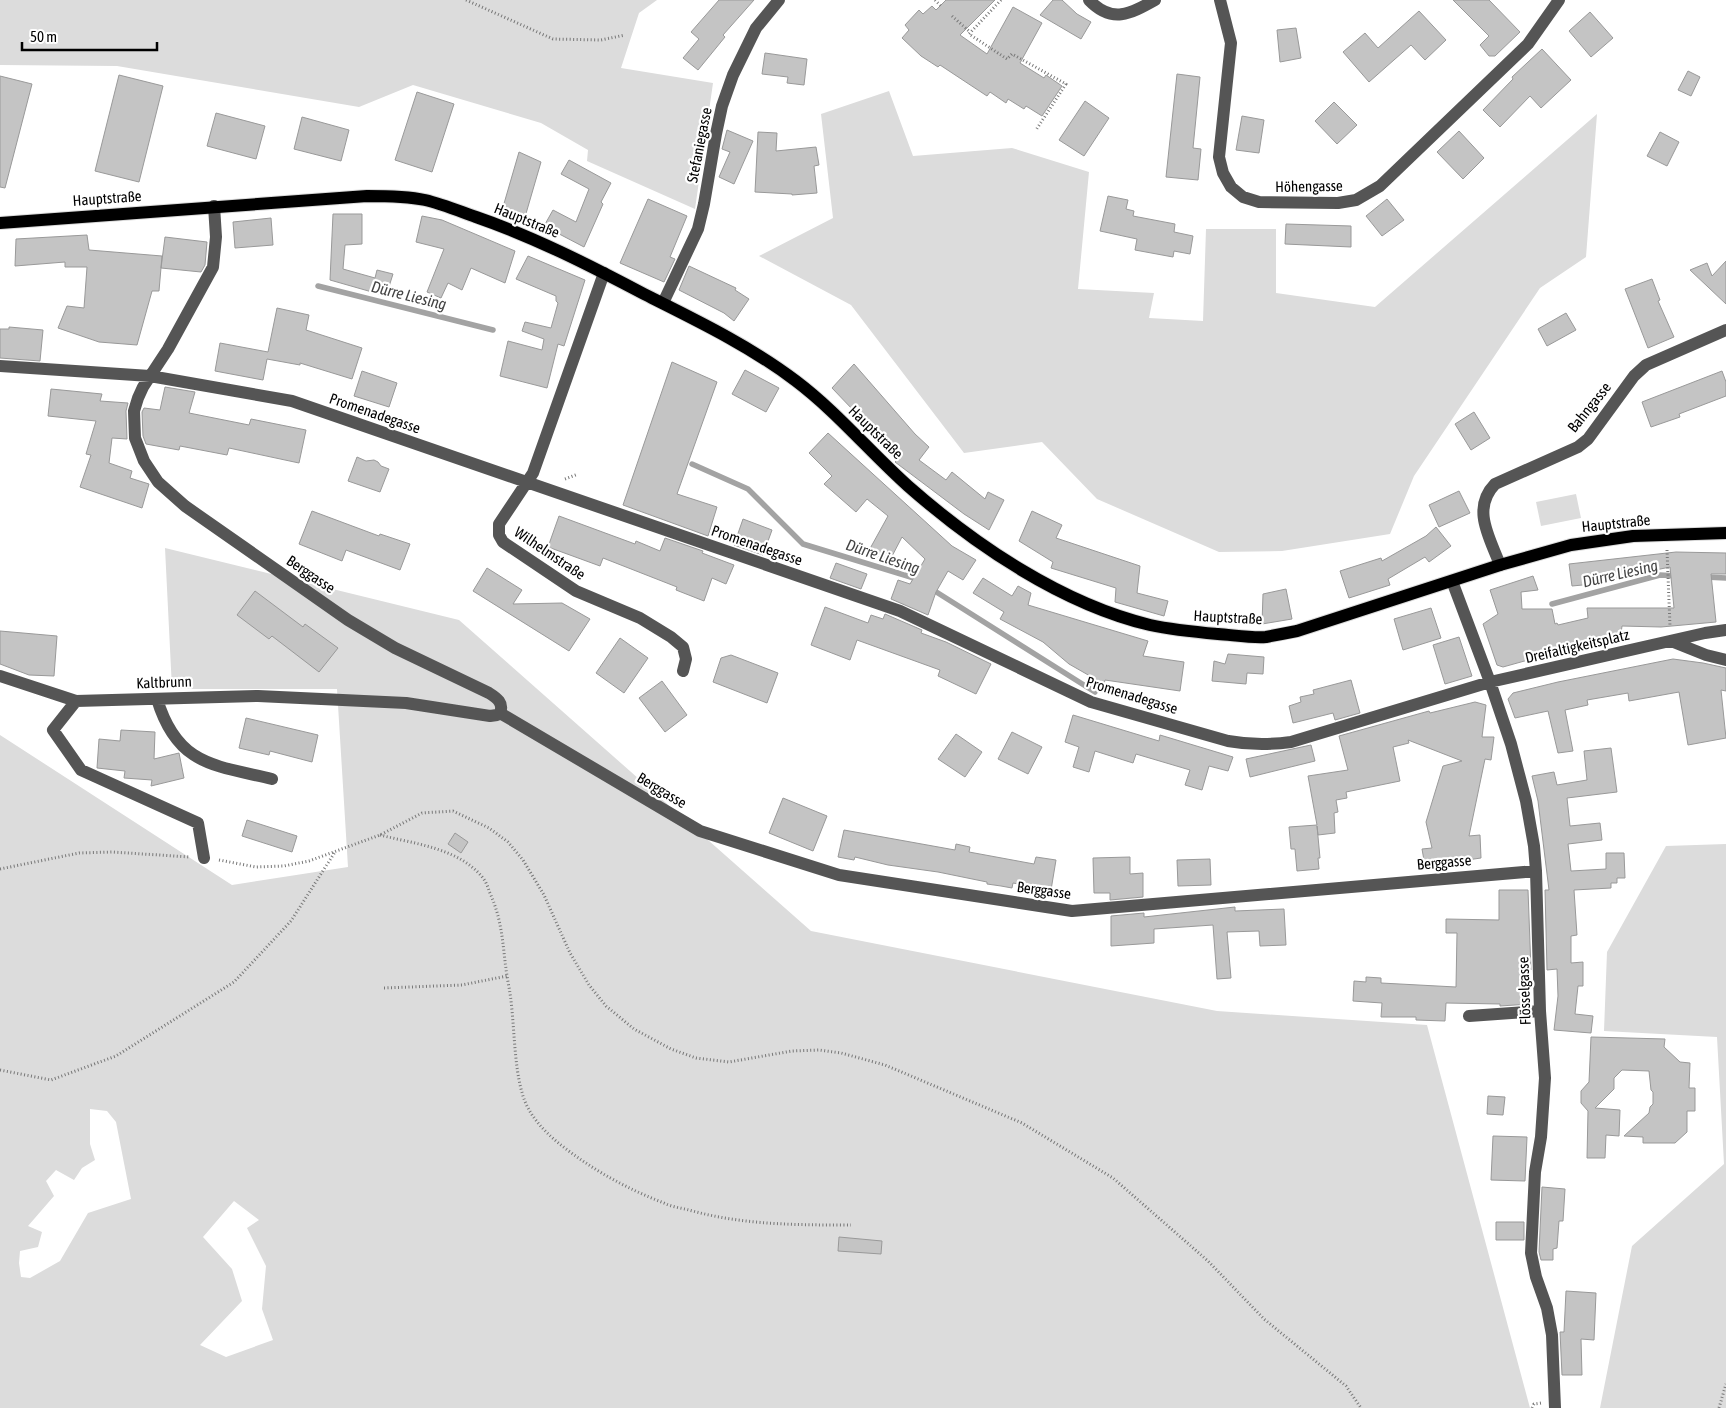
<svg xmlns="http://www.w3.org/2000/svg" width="1726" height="1408" font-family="'Asap Condensed',sans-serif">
	<rect width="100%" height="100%" fill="#fff"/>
	<path fill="#dcdcdc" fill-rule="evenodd" d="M0,0h657l-18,13 -18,55 92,15 -18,126 -108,-48 1,-11 -47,-27 -128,-38 -54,22 -242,-41 -117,-1z
		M889,91l24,65 99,-8 77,24 -11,117 76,4 -5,25 54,3 3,-92h70v64l99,14 222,-193 -11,143 -46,31 -126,188 -24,58 -108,17 -63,1 -122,-53 -55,-57 -78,11 -113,-148 -92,-49 74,-38 -12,-104z
		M1576,494l5,24 -40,8 -5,-24z
		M165,548l294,72 352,311 406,80 210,14 103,383h-1530v-673l232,150 116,-18 -11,-178h-165zM90,1109l17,2 9,11 15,77 -43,14 -28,48 -30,17 -9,-1 -2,-14 1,-12 18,-4 4,-15 -14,-6 26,-30 -8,-15 10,-11 18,10 8,-12 13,-8 -5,-16zM234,1201l25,19 -12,8 19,38 -4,43 11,31 -47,17 -26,-12 42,-44 -10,-32 -29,-32z
		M1726,844v564h-126l32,-162 92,-82 -7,-127 -113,-6 3,-79 59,-106z"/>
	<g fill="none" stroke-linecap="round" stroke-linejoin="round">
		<path stroke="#a3a3a3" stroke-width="5.5" d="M318,286l175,44
			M692,464l56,25 55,55 111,34 6,4
			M1705,577l21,1
			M930,588l165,104
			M1552,604l108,-29 18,1"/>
	</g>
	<path fill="#c4c4c4" stroke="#999" d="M719,0h35l-31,35 2,2 -27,33 -15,-12 16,-19 -8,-7z
		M946,0h49l-35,35 27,19 26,-47 29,16 -22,40 24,15 2,-3 16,11 -20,30 -16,-10 -2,3 -16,-10 -2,4 -16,-11 -3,4 -47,-31 -2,2 -17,-11 -19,-18 7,-8 -4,-5 14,-15 4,4 9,-8 4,4z
		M1053,0h9l15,14 14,8 -10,17 -41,-24z
		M1453,0h36l31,32 -25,24h-6l-9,-11 9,-9z
		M1419,11l27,29 -21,20 -14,-15 -42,37 -26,-30 22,-19 13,15z
		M1590,12l23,26 -22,19 -22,-26z
		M1296,28l5,30 -21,4 -3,-32z
		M1542,49l29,31 -30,28 -11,-12 -30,31 -17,-17 30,-31 -1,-2z
		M765,53l42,6 -3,26 -17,-2 1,-6 -26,-3z
		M1688,71l12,6 -9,19 -13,-6z
		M1177,74l23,3 -7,71 8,1 -3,31 -32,-3z
		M119,75l44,11 -24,96 -44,-11z
		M0,76l32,8 -27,104 -5,-1z
		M417,92l37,12 -22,68 -37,-12z
		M1085,101l24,17 -25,38 -25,-16z
		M1334,102l23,23 -20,19 -22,-23z
		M216,113l49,13 -9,33 -49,-13z
		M1242,116l22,4 -5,33 -23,-3z
		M302,117l47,13 -8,31 -47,-12z
		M727,130l26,11 -19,43 -15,-7 11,-25 -8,-3z
		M1459,131l25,27 -21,21 -26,-27z
		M758,132l19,1 -1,18 40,-4 3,18 -5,1 3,27 -25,2v-1l-37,-2z
		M1660,132l19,10 -12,24 -20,-10z
		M519,152l22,10 -16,55 -22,-10z
		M569,160l42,23 -10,19 2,2 -19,43 -40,-21 9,-16 23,12 13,-33 -28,-15z
		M1108,196l20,4 -2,9 8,2 -1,5 42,8 -1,8 19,4 -3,18 -16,-3 -1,6 -38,-7 2,-11 -37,-8z
		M648,199l39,17 -17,41 5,2 -11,23 -44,-19z
		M1387,199l17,21 -22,16 -16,-20z
		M333,214h29v30l-17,1 -2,24 32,9 2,-8 16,4 -7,22 -56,-16z
		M422,216l20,4 73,31 -10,32 -34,-15 -9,22 -14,-7 -7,15 -14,-6 17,-43 -28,-7z
		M271,218l2,27 -38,3 -2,-26z
		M1286,224l65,2v21l-66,-3z
		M87,235l2,15 73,6 -3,35h-7l-15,54 -38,-3 -41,-14 9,-22 17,2 3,-41h-22v-5l-50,4 1,-27z
		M165,237l42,5 -2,23 -4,7 -40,-4z
		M528,256l57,24 -21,66 -6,-2 -11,44 -47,-12 8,-35 34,9 2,-11 -22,-8 3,-9 26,6 7,-25 -2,-2v-5l-40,-17z
		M1726,261v43l-36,-34 17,-7 5,13z
		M689,266l47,22 -1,2 14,9 -15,22 -10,-8 -45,-23z
		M1652,279l8,21 -2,1 16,36 -26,11 -23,-59z
		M277,308l32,7 -3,15 56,18 -10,31 -52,-16v2l-33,-6 -4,21 -48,-9 5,-28 48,9z
		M1566,313l10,17 -29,16 -9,-17z
		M9,327l34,3 -3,31 -40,-3v-29h9z
		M672,362l45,20 -40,112 40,13 -9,29 -85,-31z
		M854,364l61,70 14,13 -10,13 27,20 6,-8 33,27 3,-7 16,8 -15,30 -25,-16 -69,-52 4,-4 -67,-70z
		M745,370l34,18 -13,24 -34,-18z
		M362,371l35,12 -8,24 -35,-11z
		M1722,371l4,11v14l-47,18 1,3 -29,10 -9,-25z
		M165,387l30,5 -6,21 60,12 2,-6 55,11 -7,33 -70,-15 -2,7 -47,-9 -1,4 -33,-6 -3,-8 -1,-24 2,-4 16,2z
		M51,389l51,5 -2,7 28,2 -2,8 1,28 -15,-1 -3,25 23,8 -2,7 19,6 -7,24 -62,-21 11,-32 -5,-1 10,-33 -48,-5z
		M1474,412l16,26 -19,12 -16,-26z
		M828,433l124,113 24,14 -13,20 -15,-9 -12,21 -8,23 -37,-16 7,-19 12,4 15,-25 -23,-22 -12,23 -23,-6 21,-38 -21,-17 -11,13 -32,-28 8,-8 -23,-23z
		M357,457l9,4 8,-1 4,2 3,4 8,3 -9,23 -32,-11z
		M1459,491l11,22 -31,14 -10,-22z
		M312,511l67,25 1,-2 30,10 -10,26 -54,-20 -4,11 -43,-17z
		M1032,511l30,14 -6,13 84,28 -3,27 31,8 -4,15 -49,-14 1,-14 -65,-20 2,-6 -34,-21z
		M559,516l76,28 1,-3 24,10 5,-13 38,13 -1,2 32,12 -8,19 -14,-6 -8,23 -28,-11 1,-3 -74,-29 -3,8 -52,-19z
		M743,519l29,11 -9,25 -29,-10z
		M1436,527l15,19 -22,16 -4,-5 -37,22 2,6 -41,13 -9,-27 41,-13 1,3 44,-25z
		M1676,552l50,1v21h-15l5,48 -55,5 -39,-1 -2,15 -32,-1 1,6 -25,4 -61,17 -6,-2 -14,-41 15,-10 -8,-24 43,-14 5,14 -17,2 1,17h30l3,15 2,-1 1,2 30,-7 -1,-10h87l-4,-41 -67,14 1,2 -32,3 -3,-22z
		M836,563l31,11 -6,15 -31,-11z
		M487,568l35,22 -9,14 49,-1 28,16 -21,32 -96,-60z
		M983,578l29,18 6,-10 13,7 -3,12 120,36 -5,15 41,6 -4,29 -75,-11 -1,4 -35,-20 -26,-22 -43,-23 4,-7 -31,-19z
		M1286,589l6,30 -30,5 1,-30z
		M255,591l48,36 2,-3 33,24 -19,24 -47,-36 -3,3 -32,-24z
		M825,607l43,16 3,-8 12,4 2,-5 37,16 -1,3 25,9 45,22 -15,30 -38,-18 2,-6 -83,-30 -7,20 -39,-15z
		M1431,608l10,30 -38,12 -9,-31z
		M0,631l57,5 -3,40 -25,-1 -29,-11z
		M1459,637l13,39 -27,8 -12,-39z
		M620,638l28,20 -24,35 -28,-20z
		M1228,654l36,3 -1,17 -16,-1 -1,11 -34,-3 2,-20 11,3z
		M731,655l47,18 -11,30 -54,-21 8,-24z
		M1673,659l30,4 23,5v23l-5,-1 5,48 -38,7 -9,-53 -50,9 -1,-8 -41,7 1,5 -23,5 8,41 -15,2 -10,-42 -33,7 -7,-19 5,-6 45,-11z
		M1351,680l9,33 -25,7 -2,-7 -40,10 -4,-17 12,-4 -1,-5 14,-3 -1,-4z
		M662,681l25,34 -22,17 -26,-34z
		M1475,702l11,3 -4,32h12l-3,23 -6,-1 -16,77 11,-1 1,23 -56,8 -3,-17 10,-1 -6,-26 17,-56 19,-5 -54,-21 1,3 -16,4 7,34 -54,11 1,6 -11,2 2,12 -4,1 1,20 -17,2 -1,-9 3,32h-2l1,11 -22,2 -2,-22h-4l-2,-22 28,-2 -9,-49 40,-6 -9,-34 90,-25 1,2z
		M1073,715l86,26 1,-6 73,22 -5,14 -19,-5 -7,24 -17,-5 5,-15 -54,-16 -3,9 -38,-12 -6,21 -16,-5 6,-20 -14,-5z
		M246,718l72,17 -6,27 -42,-11 -1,4 -30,-7z
		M121,730l34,2 -1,27 25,-6 5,25 -33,8 1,-6 -28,-2 1,-7 -28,-3 2,-29 21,2z
		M1012,732l30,15 -14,27 -30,-15z
		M956,734l26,18 -17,25 -27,-18z
		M1311,745l4,16 -65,16 -4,-18z
		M1611,748l6,44 -50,6 3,28 30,-3 2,17 -34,4 3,27 35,-2v-16h18l1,25h-8v5h-6v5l-37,2 3,45 -6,1v27l12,-1v24h-5l-3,28 18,2 -2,17 -37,-3 4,-34 -1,-27 -10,1 -2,-80h4l-11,-89 -6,-25 22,-4 3,13 30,-5 -3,-29z
		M783,798l44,18 -14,35 -44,-18z
		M247,820l50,16 -5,16 -50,-16z
		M844,830l111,20 1,-6 14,3 -1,5 65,12 2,-7 20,3 -5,30 -38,-7 -1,5 -11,-2 -14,-2v-2l-49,-10 -50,-7 -33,-8 -1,3 -16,-3z
		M455,833l13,9 -7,11 -13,-9z
		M1130,857v17l13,-1v24l-33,3v-7h-16l-1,-35z
		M1210,859l1,26 -33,1 -1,-26z
		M1499,890h29l3,80h-2l1,34 -30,2v-2l-54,-1 -1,18 -29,-1v-3h-35l1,-14 -29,-2 1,-20 12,1v-5l15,1v5l75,4 1,-54h-11v-14l53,1z
		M1235,907v4l49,-2 2,36 -26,1 -1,-15 -32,1 4,46 -14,1 -4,-54 -59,4v14l-43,3v-30l33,-3v4z
		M1591,1037l74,2 -1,8 16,15 10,1 -1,25h6v23h-8v21l-12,11h-32v-6l-19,-1 25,-23 1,-6 3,-3v-12l-2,-2 -2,-19 -27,-1 -8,8v11l-19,19 25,2 -1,26 -13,-1 -1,23h-18l1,-47 -7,-8v-12l8,-9z
		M1488,1096l17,1 -2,18 -16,-1z
		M1493,1136l34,1 -2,44 -34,-1z
		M1542,1187l23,2 -2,32h-4l-2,27 -4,1v11h-12l-2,-8z
		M1496,1222h28v18h-28z
		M839,1237l43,4 -1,13 -43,-3z
		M1566,1291l30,2 -2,47 -13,-1 1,36h-20l-2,-43h4z"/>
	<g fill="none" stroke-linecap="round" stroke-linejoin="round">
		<defs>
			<path id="major" d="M0,223l367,-27c19,0 39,0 58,4 17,4 34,11 51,17 58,20 113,48 168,77 52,26 106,52 152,87 41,31 74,71 112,105 67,59 154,118 242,139 23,5 45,7 68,9 15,1 33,4 48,3 10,-2 21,-4 31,-6l203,-66 71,-20 62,-9 93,-3"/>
		</defs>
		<use href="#major" stroke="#dbdbdb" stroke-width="14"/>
		<path stroke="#777" stroke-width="3" stroke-dasharray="1 2.5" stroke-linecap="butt" d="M466,0l87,39 48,1 24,-5
			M935,0l6,6
			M1001,0l-32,34 38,25 5,-5 54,30 -30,46
			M952,16l18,16
			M565,479l13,-5
			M1667,550l3,76
			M380,835c35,9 79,13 103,43 3,4 5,9 6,13 16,34 13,62 20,96 6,34 4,77 14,109 9,28 34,47 57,63 26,18 55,33 84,44 8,4 17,5 25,7 53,15 107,15 162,15
			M219,860l37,7 28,-1 25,-5 71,-26 42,-22 31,-2 36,17 19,14 15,18 21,35 26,58 19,32 17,21 28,23 37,20 25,9 33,4 63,-11 27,-1 22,3 44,12 137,58 91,55 95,83 56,58 82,67 15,22
			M0,869l79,-16 33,-1 78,5
			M384,988l78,-3 45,-9
			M0,1070l51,10 65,-24 118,-74 57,-61 44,-69
			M1532,1408l2,-4 7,-1
			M1719,1408l7,-24"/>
		<path stroke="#555" stroke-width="12" d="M1089,0c23,24 41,14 66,0
			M1220,0l11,43 -12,114 4,16 8,14 12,10 16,5 79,1 18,-3 24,-14 148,-142 31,-44
			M214,206l2,31 -3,30 -45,82 -25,38 -5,11 -4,13 1,27 9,23 14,21 27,24 163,114 47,28 94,45c8,5 15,10 11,20l200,118 139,44 233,36 464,-40
			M604,273l-71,200 -34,51v11l4,7 73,49 64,27 31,19 12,10 3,12 -3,12
			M663,303l35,-74 6,-25 12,-70 6,-28 11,-31 23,-47 23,-28
			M0,366l150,10 142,25 608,210 191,91 137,39c22,4 41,4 63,1l199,-60 215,-49 21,-3
			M1500,565c-10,-27 -29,-56 -5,-81l83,-37 10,-8 46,-63 12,-11 80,-35
			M1452,581l38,101 21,62 15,57 8,45 2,25 4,140 5,67 -4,59 -6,35 -4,81 5,24 11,31 5,27 3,73
			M1671,641l35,14 20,5
			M0,676l76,25
			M157,699c20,66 56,66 115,80
			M204,858l-6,-35 -117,-53 -28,-40 23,-29 182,-5 148,7 84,13 7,-1 3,-2
			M1469,1016l71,-5"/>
		<use href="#major" stroke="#000" stroke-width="12"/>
	</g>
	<g text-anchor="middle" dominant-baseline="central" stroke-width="4.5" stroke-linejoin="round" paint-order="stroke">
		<g font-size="15" fill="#000" stroke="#fff">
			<text transform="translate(699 145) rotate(-79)">Stefaniegasse</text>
			<text transform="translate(1309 186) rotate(-1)">Höhengasse</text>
			<text transform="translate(107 198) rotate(-4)">Hauptstraße</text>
			<text transform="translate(527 220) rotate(22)">Hauptstraße</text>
			<text transform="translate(1589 407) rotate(-51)">Bahngasse</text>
			<text transform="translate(375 413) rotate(19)">Promenadegasse</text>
			<text transform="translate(876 432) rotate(44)">Hauptstraße</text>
			<text transform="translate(1616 523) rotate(-6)">Hauptstraße</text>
			<text transform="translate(757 545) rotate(19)">Promenadegasse</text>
			<text transform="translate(550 553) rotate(34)">Wilhelmstraße</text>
			<text transform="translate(311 574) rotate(34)">Berggasse</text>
			<text transform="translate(1228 617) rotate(3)">Hauptstraße</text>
			<text transform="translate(1577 646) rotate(-13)">Dreifaltigkeitsplatz</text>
			<text transform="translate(164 682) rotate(-2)">Kaltbrunn</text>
			<text transform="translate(1132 695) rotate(17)">Promenadegasse</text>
			<text transform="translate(662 790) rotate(31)">Berggasse</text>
			<text transform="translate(1444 862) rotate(-5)">Berggasse</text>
			<text transform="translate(1044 890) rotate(8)">Berggasse</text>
			<text transform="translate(1524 991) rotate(-92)">Flösselgasse</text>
		</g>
		<g font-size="16" font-style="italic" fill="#444" stroke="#fff">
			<text transform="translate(409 295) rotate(14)">Dürre Liesing</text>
			<text transform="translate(883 556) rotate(19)">Dürre Liesing</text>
			<text transform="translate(1620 573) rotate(-13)">Dürre Liesing</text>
		</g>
	</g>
	<path d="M22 42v8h135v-8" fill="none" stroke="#000000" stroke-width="2.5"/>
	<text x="30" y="42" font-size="15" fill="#000000" stroke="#ffffff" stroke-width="4" paint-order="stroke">50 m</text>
</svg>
